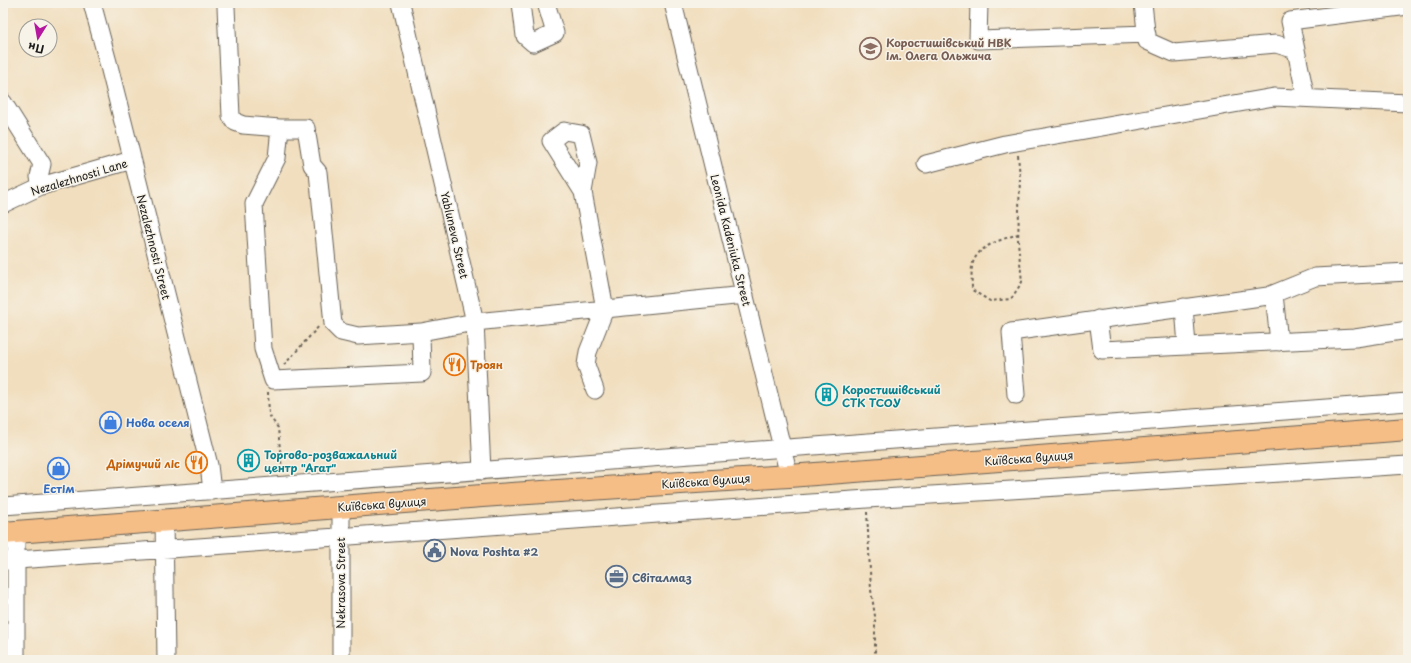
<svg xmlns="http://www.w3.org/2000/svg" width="1411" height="663" font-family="'Playpen Sans',sans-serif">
	<rect width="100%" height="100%" fill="#f7f3e8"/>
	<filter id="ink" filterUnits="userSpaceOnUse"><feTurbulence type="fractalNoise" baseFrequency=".025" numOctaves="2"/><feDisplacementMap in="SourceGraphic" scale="8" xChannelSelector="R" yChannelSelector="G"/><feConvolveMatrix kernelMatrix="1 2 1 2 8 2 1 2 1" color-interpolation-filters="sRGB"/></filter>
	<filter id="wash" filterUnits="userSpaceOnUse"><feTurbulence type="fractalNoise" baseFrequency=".012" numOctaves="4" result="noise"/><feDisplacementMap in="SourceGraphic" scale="16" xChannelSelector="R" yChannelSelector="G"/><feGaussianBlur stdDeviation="0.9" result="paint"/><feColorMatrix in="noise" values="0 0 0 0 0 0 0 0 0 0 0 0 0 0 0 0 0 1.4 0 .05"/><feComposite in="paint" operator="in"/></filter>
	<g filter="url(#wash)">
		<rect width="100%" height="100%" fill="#f1debe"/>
	</g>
	<g filter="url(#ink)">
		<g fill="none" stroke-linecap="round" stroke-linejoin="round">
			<defs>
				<path id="minor" d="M92,3l17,63 100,399 3,26
					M401,3l74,319 7,149
					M521,3l4,33 8,7 22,-10 -9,-30
					M673,3l116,473
					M979,3l-1,37 169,-6
					M1143,3l4,38 27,12 102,-9 20,6 10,48
					M226,7l5,109 4,6 8,3 37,3
					M1296,50l-6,-29 118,-15
					M3,102l39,62 -3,13 2,9
					M926,164l79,-20 269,-47 134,6
					M583,192l5,-29 -7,-29 -17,-3 -13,10 32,51 22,117 -17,43 -2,13 9,25
					M3,204l38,-18 91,-26
					M1274,294l5,48
					M1184,307l3,39
					M1098,319l4,31 253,-12 53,-8
					M421,332l-63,4 -17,-4 -8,-8 -15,-152 -6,-7 -6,-37h-26l-3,30 -23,46 9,145 10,31 149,-7 -1,-41 54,-10 270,-27
					M1016,395l-5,-63 257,-36 47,-19 93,-5
					M3,506l1405,-104
					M164,520l2,140
					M16,532v128
					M3,561l864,-62 541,-34
					M341,660v-153"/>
				<path id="major" d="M3,533l479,-37 307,-20 619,-47"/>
			</defs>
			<use href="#minor" stroke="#676055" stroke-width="19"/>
			<use href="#major" stroke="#676055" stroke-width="24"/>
			<path stroke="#676055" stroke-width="2" stroke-dasharray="3 3" stroke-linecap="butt" d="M1018,155l2,22 -2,65 4,40 -11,17 -21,2 -18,-11c0,-8 -1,-16 0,-23 3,-21 29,-27 46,-33
				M284,365l36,-40
				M268,392l1,23 9,13 4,43
				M867,512l4,78 4,26v44"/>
			<use href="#minor" stroke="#fff" stroke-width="17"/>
			<use href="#major" stroke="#f6be87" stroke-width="22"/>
		</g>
	</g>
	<defs>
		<symbol id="school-ring" viewBox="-11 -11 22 22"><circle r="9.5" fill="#f7f3e8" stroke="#8d6e63" stroke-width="1.5"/><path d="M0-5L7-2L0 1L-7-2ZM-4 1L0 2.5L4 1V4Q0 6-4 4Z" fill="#8d6e63"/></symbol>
		<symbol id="restaurant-ring" viewBox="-11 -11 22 22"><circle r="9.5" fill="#f7f3e8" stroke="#e8710a" stroke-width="1.5"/><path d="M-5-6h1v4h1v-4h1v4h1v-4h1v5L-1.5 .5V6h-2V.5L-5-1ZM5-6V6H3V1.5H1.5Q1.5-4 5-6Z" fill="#e8710a"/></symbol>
		<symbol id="building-ring" viewBox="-11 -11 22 22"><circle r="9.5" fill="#f7f3e8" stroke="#0f9aa8" stroke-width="1.5"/><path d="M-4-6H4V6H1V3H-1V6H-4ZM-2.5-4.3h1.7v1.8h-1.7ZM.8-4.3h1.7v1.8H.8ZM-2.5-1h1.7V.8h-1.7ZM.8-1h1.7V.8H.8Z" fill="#0f9aa8"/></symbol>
		<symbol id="shop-ring" viewBox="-11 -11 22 22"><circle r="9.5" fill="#f7f3e8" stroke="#3f7fe0" stroke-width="1.5"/><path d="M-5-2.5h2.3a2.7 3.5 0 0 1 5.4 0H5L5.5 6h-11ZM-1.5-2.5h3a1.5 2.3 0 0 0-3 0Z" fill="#3f7fe0"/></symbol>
		<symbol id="civic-ring" viewBox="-11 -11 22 22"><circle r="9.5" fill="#f7f3e8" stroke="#5c6f8a" stroke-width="1.5"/><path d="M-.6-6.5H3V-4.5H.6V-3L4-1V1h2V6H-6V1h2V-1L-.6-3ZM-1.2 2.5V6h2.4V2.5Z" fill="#5c6f8a"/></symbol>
		<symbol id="office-ring" viewBox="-11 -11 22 22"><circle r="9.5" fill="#f7f3e8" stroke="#5c6f8a" stroke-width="1.5"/><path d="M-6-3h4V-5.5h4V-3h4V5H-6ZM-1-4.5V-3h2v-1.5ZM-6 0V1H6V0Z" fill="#5c6f8a"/></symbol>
	</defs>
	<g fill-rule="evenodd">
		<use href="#school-ring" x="858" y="36" width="25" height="25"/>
		<use href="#restaurant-ring" x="442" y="352" width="25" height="25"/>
		<use href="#building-ring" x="814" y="382" width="25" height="25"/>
		<use href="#shop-ring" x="98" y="410" width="25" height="25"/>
		<use href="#building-ring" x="236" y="448" width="25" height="25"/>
		<use href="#restaurant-ring" x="184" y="450" width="25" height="25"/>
		<use href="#shop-ring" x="46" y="456" width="25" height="25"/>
		<use href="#civic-ring" x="422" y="538" width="25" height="25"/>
		<use href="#office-ring" x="604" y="564" width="25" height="25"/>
	</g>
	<g text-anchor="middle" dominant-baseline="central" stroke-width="3" stroke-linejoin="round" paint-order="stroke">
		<g font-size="11" font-weight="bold" fill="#785e54" stroke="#f7f3e8" text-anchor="start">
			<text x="886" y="42">Коростишівський НВК<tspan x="886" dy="13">ім. Олега Ольжича</tspan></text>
		</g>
		<g font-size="11" fill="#1c1c1c" stroke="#f7f3e8">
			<text transform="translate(79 177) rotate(-17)">Nezalezhnosti Lane</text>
			<text transform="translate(455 235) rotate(77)">Yabluneva Street</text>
			<text transform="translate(731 240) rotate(76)">Leonida Kadeniuka Street</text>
			<text transform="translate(154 247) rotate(76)">Nezalezhnosti Street</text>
			<text transform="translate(1029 458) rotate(-4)">Київська вулиця</text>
			<text transform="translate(706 481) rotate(-4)">Київська вулиця</text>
			<text transform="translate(382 504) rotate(-4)">Київська вулиця</text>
			<text transform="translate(340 583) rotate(-90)">Nekrasova Street</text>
		</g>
		<g font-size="11" font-weight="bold" fill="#c56008" stroke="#f7f3e8" text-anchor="start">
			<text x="470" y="364">Троян</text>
			<text x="180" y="463" text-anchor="end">Дрімучий ліс</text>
		</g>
		<g font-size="11" font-weight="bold" fill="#0d838f" stroke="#f7f3e8" text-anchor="start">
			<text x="842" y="389">Коростишівський<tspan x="842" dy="13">СТК ТСОУ</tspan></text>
			<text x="264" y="454">Торгово-розважальний<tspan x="264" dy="13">центр "Агат"</tspan></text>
		</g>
		<g font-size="11" font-weight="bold" fill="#366cbe" stroke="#f7f3e8" text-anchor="start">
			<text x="126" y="422">Нова оселя</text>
			<text x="59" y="488" text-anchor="middle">Естім</text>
		</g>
		<g font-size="11" font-weight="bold" fill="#4e5e75" stroke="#f7f3e8" text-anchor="start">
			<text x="450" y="551">Nova Poshta #2</text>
			<text x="632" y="577">Світалмаз</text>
		</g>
	</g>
	<rect width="1411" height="663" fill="none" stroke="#f7f3e8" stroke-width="16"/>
	<g transform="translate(38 38) rotate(191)"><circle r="19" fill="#f7f3e8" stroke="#9f9d96"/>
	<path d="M0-3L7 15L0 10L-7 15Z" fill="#b5179e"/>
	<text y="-6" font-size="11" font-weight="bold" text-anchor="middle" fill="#1c1c1c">Пн</text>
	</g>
</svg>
